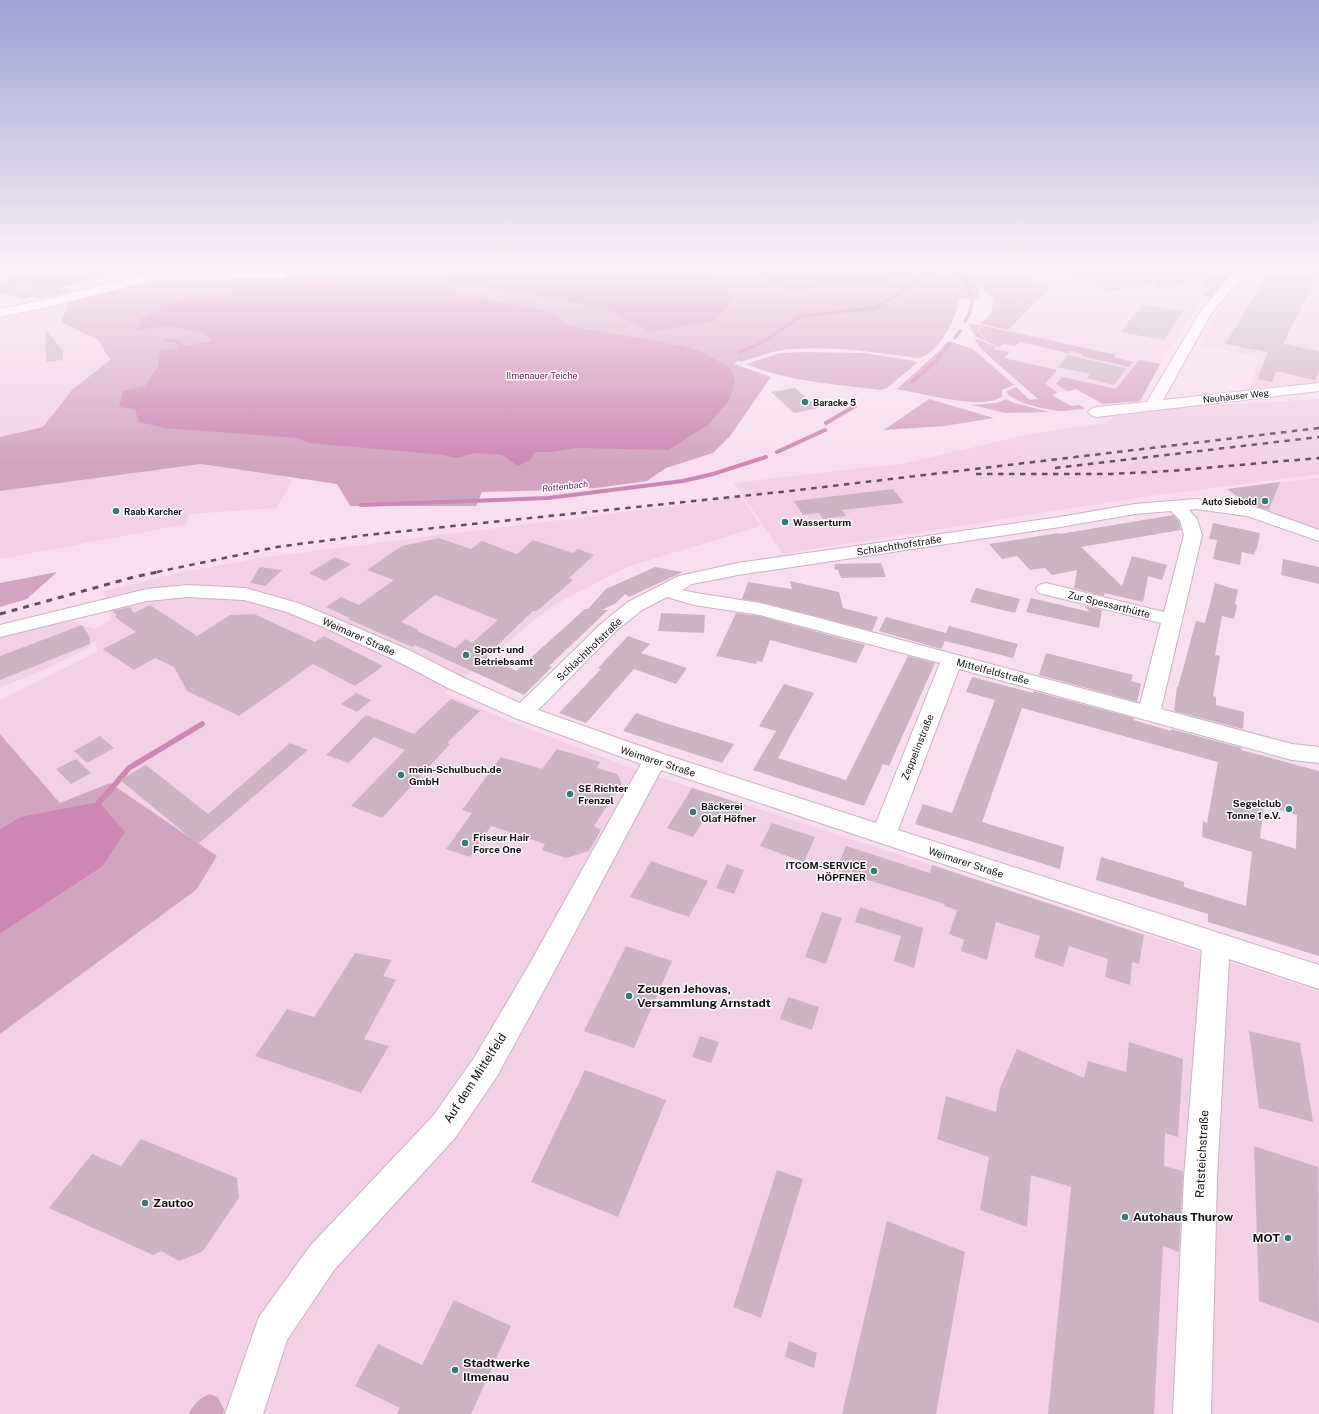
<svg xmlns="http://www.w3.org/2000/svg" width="1319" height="1414" font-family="'Public Sans',sans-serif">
	<rect width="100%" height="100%" fill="#f8deee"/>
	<path fill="#f2d1e6" d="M97,267h90l-8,6 -30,2 -54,-7z
		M1002,267h228l-27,32 -43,65 -20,37 -37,3 -27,-15 -25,5 -70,-53 2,-1 -8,-4 -7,-12h4l37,7 42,-42z
		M1255,267h64v115l-69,7 8,-32 -57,-12 16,-32z
		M69,301l-8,21 37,18 12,20 -38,30 -29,37 -43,10v-122z
		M1319,399v75l-190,25 -346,55 -49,-71 172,-20 128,-30 72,-10 13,-10 80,-7z
		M201,464l79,10 12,7 -16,27 -87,6 -2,10 -187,35v-68z
		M1319,478v54l-70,-27 -22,-16z
		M742,497l19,29 -134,41 -75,39 -107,87 69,30 112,43 693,225v423h-1319v-380l196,-144 -86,-107 -50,20 -60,-69v-34l97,-48 -1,-12 -10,9 -36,18 -50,21v-52l65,-17 30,10 16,-9 -7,-29 73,-18 88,-16z"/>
	<path fill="#d3a4c2" d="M33,267h25l51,7 -85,25 -24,-7v-9z
		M365,267h637l49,21 -43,42 -28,-6 11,-10 3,-15 -17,-16 2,16h-20c-1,18 -22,57 -41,59 -44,-6 -92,-13 -135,-8 -15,2 -28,8 -42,12l-3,-1 -4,3 37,13 -41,59 -17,17 -47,15 -19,13 -51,7 -36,2 -78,2 -6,14h-126l-13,-22 -136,-20 -201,27v-54l43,-10 29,-37 38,-30 -12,-20 -37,-18 8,-21 99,-25h177z
		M1201,267h38l-21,31 -15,-2 8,-10 -10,-2 8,-9 -7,-1z
		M968,324l17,2 131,29 -2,2 19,5 -4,5 -48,-11 2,-2 -12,-3 -3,2 -48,-11 -5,4 -11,-2 -5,3 -13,-6v-2l-7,-8v-3l4,-1h-6h2l-2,4 8,7v3l-10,-5z
		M974,338l22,9 -3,2 16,3 -5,6 53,12 -11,13 1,2 11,8 -6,2 19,11 9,-1 4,3v1c-8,0 -15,2 -22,2 -12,0 -49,-9 -55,-18v-2l9,-4 14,13 8,-1 -57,-50z
		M946,342h6l21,7 41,36 -12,5v7c-21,13 -76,-3 -101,-7l-4,-1 41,-37 6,-6z
		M804,352l60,1 50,8 3,2 -30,25 -6,2c-45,-6 -92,-8 -135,-26l35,-11z
		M1139,360l21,4 -20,37 -37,3 -27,-15 -8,2 -12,-7 6,-7 54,12z
		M929,399l65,19 -50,8 -60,4z
		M1006,399l8,4 36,9 -45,1 -33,-8 25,-2z
		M57,572l-30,27 -27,8v-24z
		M0,734l60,69 50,-20 107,73 -21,34 -196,144v-100l102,-67 -82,-50 -20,12z
		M210,1394l8,3 6,13 -1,4h-34c4,-9 11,-17 21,-20z"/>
	<path fill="#cc87b5" d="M465,267h216l30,13 24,17 -19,24 -66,11 -48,-25 -151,-25z
		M756,267h154v5l-5,3 -16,3 -10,7 -49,1 -35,4 -12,-2 -18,-8z
		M346,281l112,13 90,17 21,15 114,20 22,7 26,16 4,12 -5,18 -22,26 -40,25 -91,-2 -26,4h-16l-5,8 -12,6 -16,-11 -26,-2 -20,5 -12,-3 -135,-12 -12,-5 -132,-10 -26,-6 -4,-13 -16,-2 4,-16 22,-5 13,-19 2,-17 18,-2 -2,-6h-10l-4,-2c11,-2 16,-1 24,6l26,-5 -7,-8 -37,-7 -32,4 6,-12 23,-13 32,-9h24l84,-14z
		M99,802l26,30 -23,35 -102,67v-105l20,-12z"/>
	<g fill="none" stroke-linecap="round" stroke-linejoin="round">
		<path stroke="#cc87b5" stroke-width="3.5" d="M956,267c12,17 24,33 9,54
			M927,274l9,-6
			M955,338l5,-7
			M740,352l23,-10 38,-26 74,-8 42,-26
			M912,382l24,-21 14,-18"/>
		<path stroke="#cc87b5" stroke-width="4" d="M826,423l29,-17
			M777,452l48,-22
			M361,505l187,-7 135,-17 30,-7 53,-17"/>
		<path stroke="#cc87b5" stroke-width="5.5" d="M111,789l18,-21 73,-44"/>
		<path stroke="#cc87b5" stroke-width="6" d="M99,802l13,-14"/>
	</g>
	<path fill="#ccb3c2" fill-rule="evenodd" d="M1096,267h103l2,13 -49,10 6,-8 -49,9 -41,-18z
		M1269,273l25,5 4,-5 19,3 -34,68 36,7v20l-4,9 -39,-9 -4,11 -15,-3 11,-27 -43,-8z
		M9,281l67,9 -36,9 -32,-15z
		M1142,304l41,7 -19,29 -43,-8z
		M45,328l18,23v9l-17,2z
		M1068,355l45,10 13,4 -12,16 -27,-7 3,-4 -32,-7z
		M795,388l24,20 -25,5 -23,-21z
		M1280,482l-11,28 -20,-5 -22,-16z
		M893,489l11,14 -62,7 4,6 -23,3 -4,-6 -16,2 -9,-14z
		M1173,515l6,6 2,9 -100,17 41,39 10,-30 35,9 -5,15 -14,-4 -5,26 -39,-9v3l-30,-8 3,-18 -25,5 -7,-7 -15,2 -13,-14 -15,3 -13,-15 70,-11 1,1z
		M1213,523l47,10 -3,16h-1l-2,6 -12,-3 -2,13 -27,-6 4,-19 -8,-1z
		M439,538l32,11 11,-8 35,13 16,-14 40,13 5,-4 16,6 -25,23 4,2 -36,31h-4l-47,45 30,15 69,-62h3l18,-20 49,-22 28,5 -54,25 -4,-3 -9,9 -14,7h6l-59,56 3,1 -28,28 -109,-50 -3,2 -64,-28 2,-1 -24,-11 15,-10 18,8 35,-25 -27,-10 35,-24zM435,595l63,25 -26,23 -6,-4 -11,9 -38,-17 2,-1 -18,-8z
		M335,557l16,7 -26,17 -16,-8z
		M1283,559l36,8v17l-38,-9z
		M881,563l5,14 -45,1 -3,-8 -4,-1 1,-5z
		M260,567l22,3 -17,16 -15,-3z
		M790,581l49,11 4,16 35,9 -6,14 -112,-29 -18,-3 6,-17 44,7z
		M1215,583l23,7 -3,14 2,1 -3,14 -12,-3 -7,39 5,1 -7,40 3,1v8l28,7 -1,17 -69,-18 3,-24h1l18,-66 9,2z
		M976,588l44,11 -5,14 -45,-11z
		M1031,598l59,14 -6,-6 18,4 -3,18 -73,-16z
		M150,605l47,31 33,-21 24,-1 61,28 9,-6 59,30 -28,20 -42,-22 -74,52 -52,-25 -13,-24 -19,-9 -21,12 -31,-21 33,-17 -21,-15 2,-2 -5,-4 18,-4 4,6z
		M661,613l44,2 -1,18 -46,-2z
		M736,613l24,3 105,29 -9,18 -86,-23 -8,22 -5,-1 -1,3 -40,-8z
		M886,617l60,16 3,-7 69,18 -5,14 -68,-17 -4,8 -62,-18z
		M82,625l8,12v7l-90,36v-24z
		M628,636l22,8 -9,9 46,15 -11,16 -42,-15 -48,54 -27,-10 42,-44 -3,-1z
		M1046,653l87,22 -2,6 10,3 -4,18 -98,-27z
		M908,656l27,7 -46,103 -6,-2 -19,42 -111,-36 23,-39 -17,-5 25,-42 30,9 -36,65 68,22z
		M972,677l61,16v-2l101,27 -1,2 38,11v-2l71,19 -1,2 78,21v185l-111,-34v-8l-112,-34 5,-23 83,25v5l62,19 6,-54 -50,-15 1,-16 4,2 11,-61 -196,-54 -40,114 82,25 -4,22 -145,-45 8,-20 29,9 43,-113 -29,-8zM1264,805l33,10 -1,34 -36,-11z
		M356,693l15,7 -14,12 -16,-8z
		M451,699l29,12 -33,32 3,1 -68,74 -31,-12 54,-56 -31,-13 -25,26 -23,-8 40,-40 48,19z
		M636,713l26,9 72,22 -12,19 -99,-32z
		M100,736l14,12 -27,15 -13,-12z
		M290,743l18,7 -110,94 -78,-64 26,-15 62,49z
		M557,749l43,13 -3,6 20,6 5,9 -28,43 7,4 -12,21 -23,7 -24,-8 3,-6 -54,-18 -21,31 -24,-8 26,-36 -10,-3 39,-53 41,12z
		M76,759l15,14 -20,11 -15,-15z
		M692,788l53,17 -10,19 -28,-9 -14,22 -26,-9z
		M772,823l43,14 -11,25 -44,-16z
		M846,846l84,27 2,-8 212,70 -5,29 -7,-2 -2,23 -25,-8 3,-18 -39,-13 -6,21 -29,-10 6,-21 -44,-14 -9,38 -26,-9 3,-11 -15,-6 8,-24 -13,-4 1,-2 -109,-34z
		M651,861l57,20 -19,36 -59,-20z
		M727,864l17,6 -10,24 -18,-6z
		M860,907l63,21 -9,40 -20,-7 7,-25 -46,-14z
		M822,912l20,6 -16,46 -21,-7z
		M626,946l46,15 -38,87 -50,-17z
		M355,953l37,7 -9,16 13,4 -32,59 25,7 -28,47 -106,-37 32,-47 27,8z
		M788,997l31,10 -7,23 -32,-11z
		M1249,1031l51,12 13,79 -54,-14z
		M700,1036l19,6 -8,21 -19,-6z
		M1129,1042l54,17 -5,78 -13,-4 -1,33 19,5 -4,81 -16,-6 -9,168h-106l23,-227 -40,-12 -4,52 -47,-17 9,-53 -52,-18 9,-43 50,16 4,-24 17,-39 67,29 4,-17 38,11z
		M585,1070l81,30 -48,117 -87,-35z
		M141,1139l96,39 2,20 -37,54 -23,9 -18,-10 -8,4 -104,-47 43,-54 29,12z
		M1254,1146l64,21 1,156 -60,-22z
		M777,1170l26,9 -42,139 -28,-11z
		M887,1221l78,31 -29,162h-94z
		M454,1300l57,26 -40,88h-74l3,-6 -45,-22 23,-42 44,21z
		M789,1341l28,12 -3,15 -29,-11z"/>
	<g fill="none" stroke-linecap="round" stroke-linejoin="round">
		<defs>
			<path id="minor" d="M1238,267h12l-39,47 -48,86 156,-17v8l-223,26 -5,-2 -3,-3 3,-3 5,-2 51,-5 53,-90z
				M281,271l4,1 2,3 -2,3 -132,2 -110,28 -43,9v-8l43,-9 110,-28z
				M1196,499l59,8 64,23v11l-72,-25 -51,-7 -7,1 8,9 5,16 -41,174 131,35 27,3v16l-27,-3 -333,-91 -61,161 421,135v24l-90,-30 -12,219 -6,236h-38l11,-236 18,-228 -541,-180 -112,211 -53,97 -41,60 -121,132 -47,70 -24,74h-38l34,-97 51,-71 123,-130 41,-58 55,-93 112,-201 -126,-46 -67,-30 -51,-27 -74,-34 -36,-15 -43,-12 -56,-3 -41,4 -147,36v-12l147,-36 41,-4 57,3 56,16 36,15 74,32 53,27 56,25 83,-81 25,-20 51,-26 59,-13 322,-46 75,-13zM1171,511l9,9 4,15 -20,77 -118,-29 -7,2 -3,4 3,4 122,30 -21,81 -325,-87 -55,-14 -64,-10 -14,-3 10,-6 46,-9 322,-48 75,-13zM667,597l27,8 66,10 180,48 -64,160 -213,-69 -125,-44 79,-80 25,-20z"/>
		</defs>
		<use href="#minor" stroke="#cbb2c1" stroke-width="2"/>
		<use href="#minor" fill="#fff" fill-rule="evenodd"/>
		<path stroke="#5e4f59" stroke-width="2.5" stroke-dasharray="5.5 5.5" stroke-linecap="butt" d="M1055,468l264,-31
			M976,474h135l59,-3 149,-13
			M157,572l120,-25 90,-12 423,-44 529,-63"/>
		<path stroke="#5e4f59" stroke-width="3" stroke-dasharray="6 6" stroke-linecap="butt" d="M0,614l134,-37 28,-6"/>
	</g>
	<linearGradient id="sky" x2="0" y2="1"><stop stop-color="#9da2d4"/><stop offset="0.57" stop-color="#fcf0f7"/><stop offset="1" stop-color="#fcf0f7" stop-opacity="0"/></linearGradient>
	<rect width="1319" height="465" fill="url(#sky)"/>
	<g fill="#327b77" stroke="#fff" stroke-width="1.5">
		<circle cx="805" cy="402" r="4"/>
		<circle cx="1265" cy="501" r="4"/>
		<circle cx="116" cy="511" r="4"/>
		<circle cx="785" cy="522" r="4"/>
		<circle cx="466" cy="655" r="4"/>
		<circle cx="401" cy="775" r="4"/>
		<circle cx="570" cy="794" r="4"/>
		<circle cx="1289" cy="809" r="4"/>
		<circle cx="693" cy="812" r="4"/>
		<circle cx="465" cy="843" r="4"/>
		<circle cx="874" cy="871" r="4"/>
		<circle cx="629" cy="996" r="4"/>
		<circle cx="145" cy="1203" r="4"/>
		<circle cx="1125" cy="1217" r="4"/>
		<circle cx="1288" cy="1238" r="4"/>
		<circle cx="455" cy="1370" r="4"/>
	</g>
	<g text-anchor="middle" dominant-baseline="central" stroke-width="3" stroke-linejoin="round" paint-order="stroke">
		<g font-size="9" fill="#71205c" stroke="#fff">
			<text x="542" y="375">Ilmenauer Teiche</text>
		</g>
		<g font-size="9" fill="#160d13" stroke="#fff">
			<text transform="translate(1236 396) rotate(-6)">Neuhäuser Weg</text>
		</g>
		<g font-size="9" font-weight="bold" fill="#160d13" stroke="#fff" text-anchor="start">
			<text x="813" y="402">Baracke 5</text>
			<text x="1257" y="501" text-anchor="end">Auto Siebold</text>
			<text x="124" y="511">Raab Karcher</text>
		</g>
		<g font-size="9" font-style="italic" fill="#661452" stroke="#fff">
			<text transform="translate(565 486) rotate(-6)">Rottenbach</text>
		</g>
		<g font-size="10" font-weight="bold" fill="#160d13" stroke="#fff" text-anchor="start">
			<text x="793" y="522">Wasserturm</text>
			<text x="474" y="649">Sport- und<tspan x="474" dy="12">Betriebsamt</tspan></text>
			<text x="409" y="769">mein-Schulbuch.de<tspan x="409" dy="12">GmbH</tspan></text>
			<text x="578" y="788">SE Richter<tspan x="578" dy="12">Frenzel</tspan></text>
			<text x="1281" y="803" text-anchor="end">Segelclub<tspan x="1281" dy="12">Tonne 1 e.V.</tspan></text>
			<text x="701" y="806">Bäckerei<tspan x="701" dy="12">Olaf Höfner</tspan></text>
			<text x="473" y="837">Friseur Hair<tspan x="473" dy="12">Force One</tspan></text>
			<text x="866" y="865" text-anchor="end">ITCOM-SERVICE<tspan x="866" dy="12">HÖPFNER</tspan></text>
		</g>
		<g font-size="10" fill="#160d13" stroke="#fff">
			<text transform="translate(899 545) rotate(-9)">Schlachthofstraße</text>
			<text transform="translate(1109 604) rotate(14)">Zur Spessarthütte</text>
			<text transform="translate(359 636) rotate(24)">Weimarer Straße</text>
			<text transform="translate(589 649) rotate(-44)">Schlachthofstraße</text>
			<text transform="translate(993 671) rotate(15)">Mittelfeldstraße</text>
			<text transform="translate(917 747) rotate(-68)">Zeppelinstraße</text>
			<text transform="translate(658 761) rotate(18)">Weimarer Straße</text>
			<text transform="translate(966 862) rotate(18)">Weimarer Straße</text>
		</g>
		<g font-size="12" font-weight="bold" fill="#160d13" stroke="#fff" text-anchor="start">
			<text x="637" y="989">Zeugen Jehovas,<tspan x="637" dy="14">Versammlung Arnstadt</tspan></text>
			<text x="153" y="1203">Zautoo</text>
			<text x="1133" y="1217">Autohaus Thurow</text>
			<text x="1280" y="1238" text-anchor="end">MOT</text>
			<text x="463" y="1363">Stadtwerke<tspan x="463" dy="14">Ilmenau</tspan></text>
		</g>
		<g font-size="12" fill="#160d13" stroke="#fff">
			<text transform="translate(475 1078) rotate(-57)">Auf dem Mittelfeld</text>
			<text transform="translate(1202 1154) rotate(-87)">Ratsteichstraße</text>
		</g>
	</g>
</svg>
